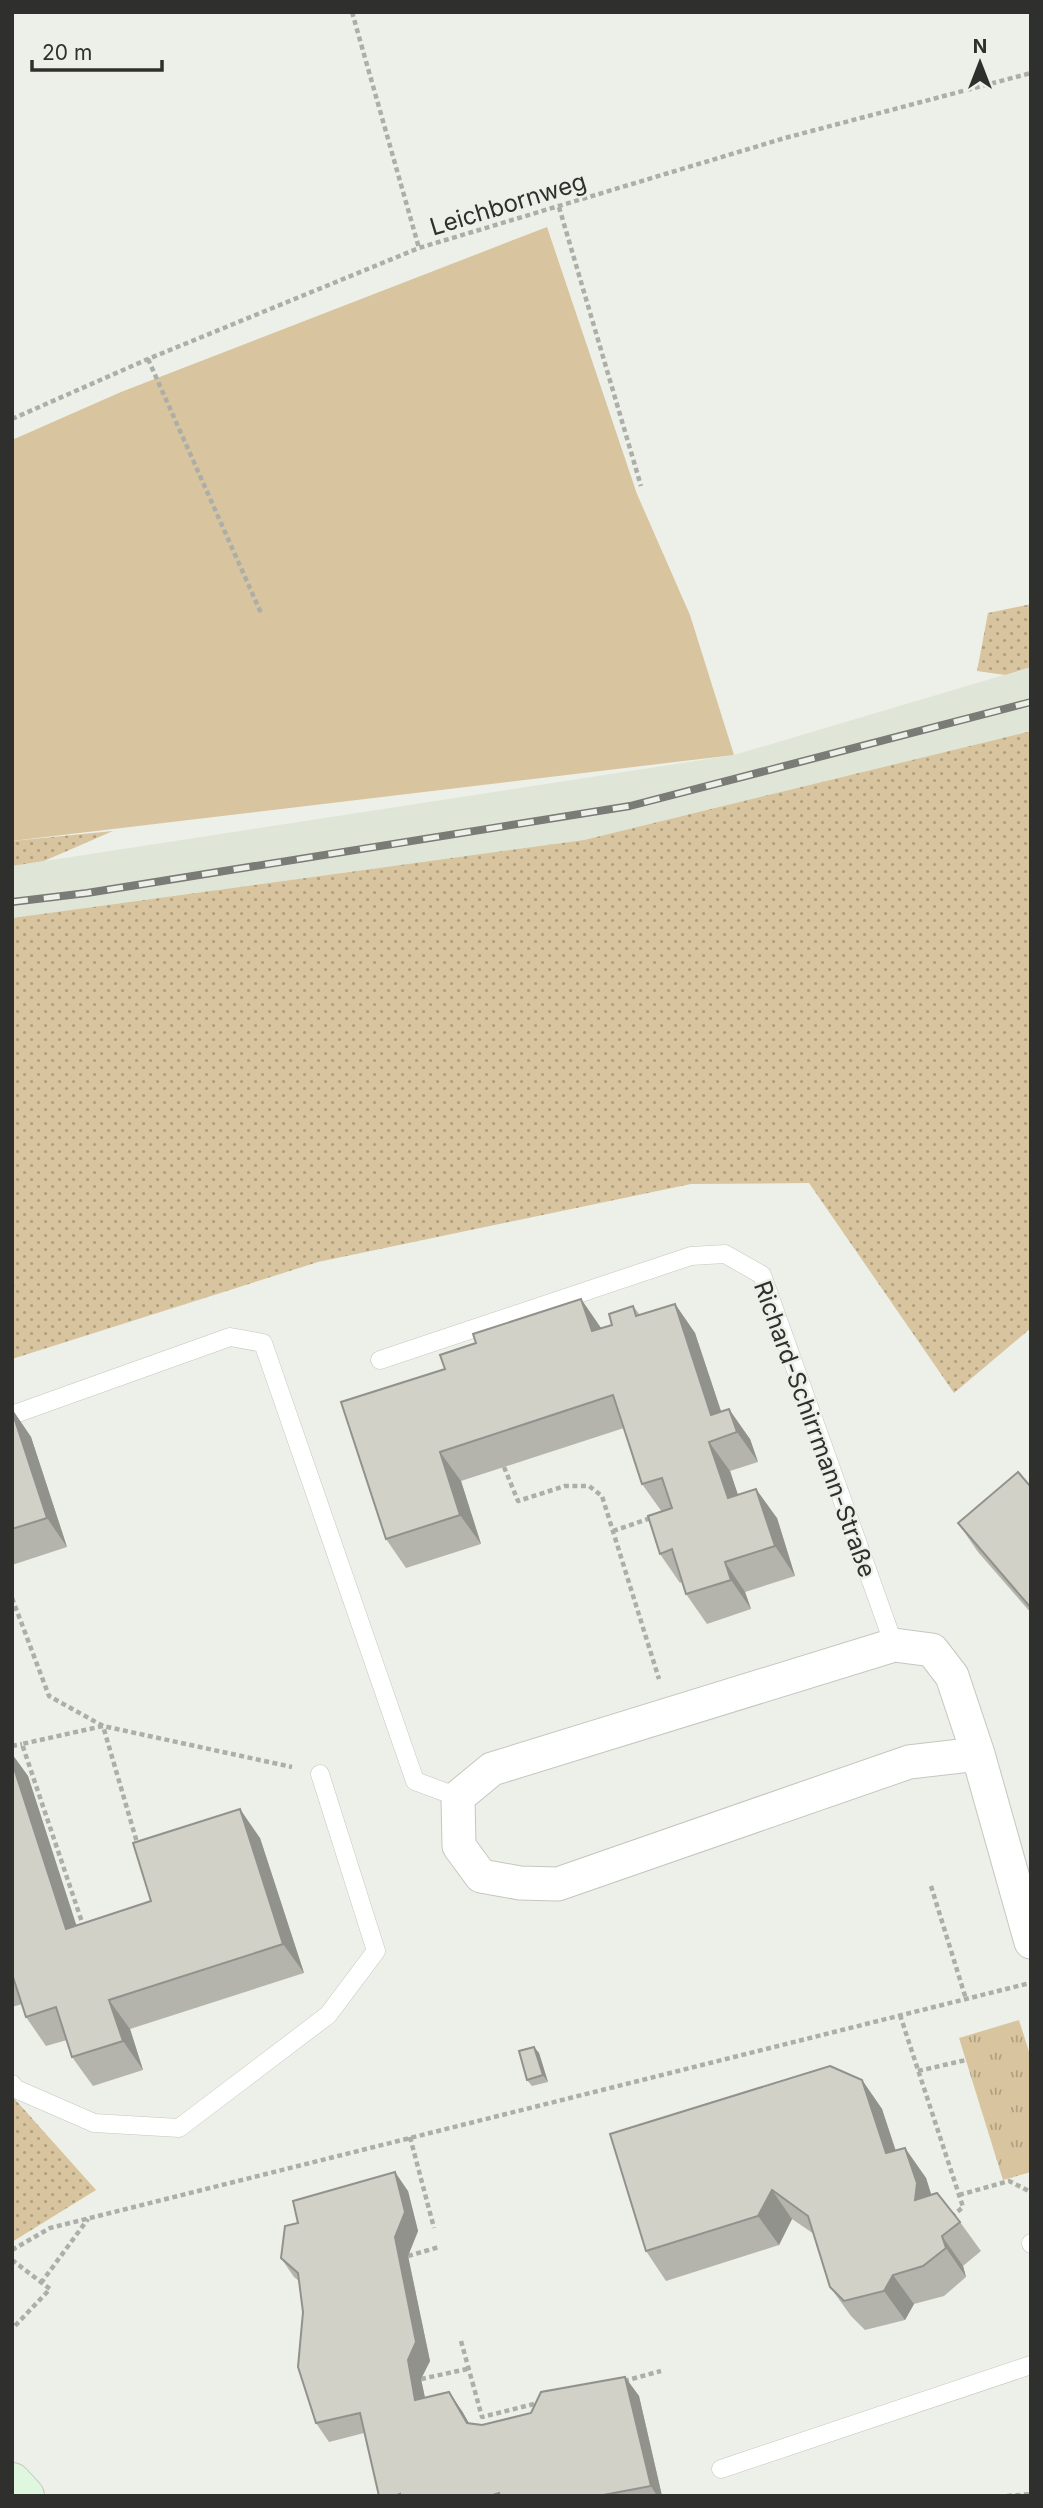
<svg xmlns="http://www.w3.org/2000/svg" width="1043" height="2508" font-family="Inter,sans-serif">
	<defs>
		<pattern id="grass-dots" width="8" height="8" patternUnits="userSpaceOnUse" patternTransform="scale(1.75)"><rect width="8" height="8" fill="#d8c59f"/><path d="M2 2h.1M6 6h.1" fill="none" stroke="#b0a082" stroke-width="1.8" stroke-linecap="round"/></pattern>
		<pattern id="park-tufts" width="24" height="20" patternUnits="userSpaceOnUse" patternTransform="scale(1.75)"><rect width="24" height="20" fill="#d8c59f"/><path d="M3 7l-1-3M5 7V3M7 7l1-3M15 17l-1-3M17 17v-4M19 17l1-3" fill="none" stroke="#b0a082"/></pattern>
	</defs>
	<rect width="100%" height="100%" fill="#edf0e8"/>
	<path fill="#e0e6d7" d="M1031,667v64l-447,109 -572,78v-52l722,-111z"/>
	<path fill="url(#grass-dots)" d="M1031,604v63l-26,8 -28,-4 11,-58z
		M1031,731v597l-77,65 -145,-210 -118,1 -373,78 -306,97v-441l572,-78z
		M113,831l-69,30 -32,5v-25z
		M12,2096l84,94 -84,52z"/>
	<path fill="url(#park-tufts)" d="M1019,2020l12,38v114l-28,8 -44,-142z"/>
	<path fill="#d8c59f" d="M547,227l90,267 53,121 44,140 -722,86v-401l109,-48z"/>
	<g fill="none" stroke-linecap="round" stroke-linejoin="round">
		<defs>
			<path id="lane" d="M380,1360l311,-104 34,-2 37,21 132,370
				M12,1415l218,-78 33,6 152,438 43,16
				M12,2084l4,5 78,34 85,5 149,-113 48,-64 -56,-177
				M1031,2243v1
				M721,2469l310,-104"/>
			<path id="street" d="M978,1754l-69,8 -351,122 -38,-1 -39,-7 -22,-30 -1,-49 34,-28 402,-124 38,5 20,26 26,78 53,188"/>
			<path id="secondary" d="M12,2482l13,14"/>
		</defs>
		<use href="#lane" stroke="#c4c7bf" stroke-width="19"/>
		<use href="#street" stroke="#c4c7bf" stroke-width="35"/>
		<use href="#secondary" stroke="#c4c7bf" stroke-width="40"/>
		<path stroke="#acaea8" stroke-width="4.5" stroke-dasharray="5 3.5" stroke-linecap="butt" d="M352,12l67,236
			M559,207l82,279
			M148,359l113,254
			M12,419l136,-60 271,-111 366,-110 246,-65
			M12,1285l1,2
			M504,1467l14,34 47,-15h24l13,10 57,183
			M613,1531l38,-13
			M12,1598l37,98 54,30 35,120
			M12,1746l10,-2
			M931,1886l35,113
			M84,1928l-62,-184 81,-18 189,41
			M900,2015l63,192 -13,11
			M918,2071l48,-11
			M410,2137l24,91
			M959,2195l50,-14 22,11
			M12,2250l38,-22 980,-245
			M408,2256l31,-9
			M12,2260l38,29 -38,40
			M41,2283l47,-64
			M461,2341l21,76 56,-14
			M421,2379l46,-10
			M624,2381l37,-10
			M1007,2496l24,-2"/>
		<use href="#lane" stroke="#fff" stroke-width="18"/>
		<use href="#street" stroke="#fff" stroke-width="33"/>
		<use href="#secondary" stroke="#def7de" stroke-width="38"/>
		<defs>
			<path id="rail" d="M12,902l75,-9 543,-87 401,-104"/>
		</defs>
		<use href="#rail" stroke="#797b76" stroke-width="8"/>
		<use href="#rail" stroke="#edf0e8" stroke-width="5" stroke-dasharray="16" stroke-linecap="butt"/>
	</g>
	<path fill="#b4b4ac" d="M581,1299l20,29 11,-3 21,-19 7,9 35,-11 20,29 26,79 29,27 8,23 -28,9 8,24 39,23 18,58 -50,16 6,17 -44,15 -21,-30 -4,-12 -2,1 -20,-29 2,-42 -20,-28 -18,-56 -163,53 20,63 -75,24 -20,-29 59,-170 31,-26z
		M12,1409l19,28 36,110 -55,18z
		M1031,1487v126l-53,-61 -20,-29z
		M12,1754l16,22 48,149 75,-24 109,-63 44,135 -174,56 13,41 -50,16 -21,-29 -5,-17 -21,6 -20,-29 -4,-13 -10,3z
		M534,2047l5,6 9,29 -16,4 -5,-6z
		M862,2080l20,29 14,42 9,-3 21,30 5,17 29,27 21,29 -18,15 3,11 -22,19 -30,8 -9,16 -40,10 -14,-14 -21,-29 -16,-53 -22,-15 -13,26 -113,36 -20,-30z
		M408,2191l10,40 -10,25 22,105 -9,18 4,18 37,14 7,13 13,1 49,-12 94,-36 14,19 23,100h-283l-15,-63 -35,9 -13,-19 -17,-142 -5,-4 -13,-19 17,-35z"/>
	<path fill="#92928c" d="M581,1299l20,29 -9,3z
		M675,1304l20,29 34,102 -18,-20z
		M12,1409l19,28 36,110 -20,-29z
		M729,1409l21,30 8,23 -21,-30z
		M709,1442l21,29 19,57 -21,-30z
		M440,1452l21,29 20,63 -21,-29z
		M756,1489l21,29 18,58 -20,-30z
		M725,1562l20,30 6,17 -20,-29z
		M12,1754l16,22 59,182 -21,-29 -54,-167z
		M240,1809l20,29 44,135 -21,-29z
		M109,2000l21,29 13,41 -20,-29z
		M534,2047l5,6 9,29 -5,-7z
		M862,2080l20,29 24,74 -20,-30z
		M905,2148l21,30 11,34 -22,-12z
		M395,2172l13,19 10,40 -10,25 22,105 -9,18 8,39 -14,-18 -7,-40 -13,-123z
		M772,2190l20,29 -13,26 -21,-29z
		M942,2236l21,30 3,11 -20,-29z
		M893,2275l21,29 -9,16 -21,-29z
		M625,2377l14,19 23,100h-5l-6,-10z
		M449,2392l13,19 18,31 -13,-19z"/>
	<path fill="#d1d1c8" stroke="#92928c" stroke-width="2" d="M581,1299l11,32 20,-6 -3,-11 24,-8 3,10 39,-12 36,111 18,-6 8,23 -28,10 19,56 28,-9 19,57 -50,16 6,18 -45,14 -14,-45 -12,5 -12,-38 24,-8 -10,-30 -20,6 -29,-89 -173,57 20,63 -74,24 -45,-137 104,-33 -5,-14 36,-12 -3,-9z
		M12,1411l35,107 -35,11z
		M1018,1472l13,15v121l-73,-85z
		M12,1762l54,167 85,-28 -18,-58 107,-34 43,135 -174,56 14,41 -51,16 -16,-50 -30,10 -14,-43z
		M534,2047l9,28 -16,5 -8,-29z
		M830,2066l32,14 24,73 19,-5 12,35 -2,17 22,-7 23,29 -18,14 4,12 -23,18 -30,9 -9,16 -40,10 -14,-14 -22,-71 -36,-26 -14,26 -112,35 -36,-117z
		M395,2172l10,40 -10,25 21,105 -8,18 7,40 34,-8 18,31 15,2 49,-12 10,-21 84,-15 26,109 -53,10h-98l-1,-3 -9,3h-90v-2l-6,2h-15l-19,-83 -44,10 -18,-56 5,-55 -5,-39 -17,-15 4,-32 13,-3 -5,-22z"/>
	<g text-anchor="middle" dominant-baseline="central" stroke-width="5" stroke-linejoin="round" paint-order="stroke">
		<g font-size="24" fill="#2f302d" stroke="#edf0e8">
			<text transform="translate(508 204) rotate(-17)">Leichbornweg</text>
			<text transform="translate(815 1429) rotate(70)">Richard-Schirrmann-Straße</text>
		</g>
	</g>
	<rect width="1043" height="2508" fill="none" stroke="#2f302d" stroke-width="28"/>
	<g transform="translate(980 63)" stroke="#edf0e8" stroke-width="5" paint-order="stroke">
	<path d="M0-5L12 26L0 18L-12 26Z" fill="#2f302d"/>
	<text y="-10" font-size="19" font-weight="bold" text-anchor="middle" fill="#2f302d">N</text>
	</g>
	<path d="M32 60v10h130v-10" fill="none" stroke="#2f302d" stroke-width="3.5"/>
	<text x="42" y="60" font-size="21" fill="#2f302d" stroke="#edf0e8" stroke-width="5" paint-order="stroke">20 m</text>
</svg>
